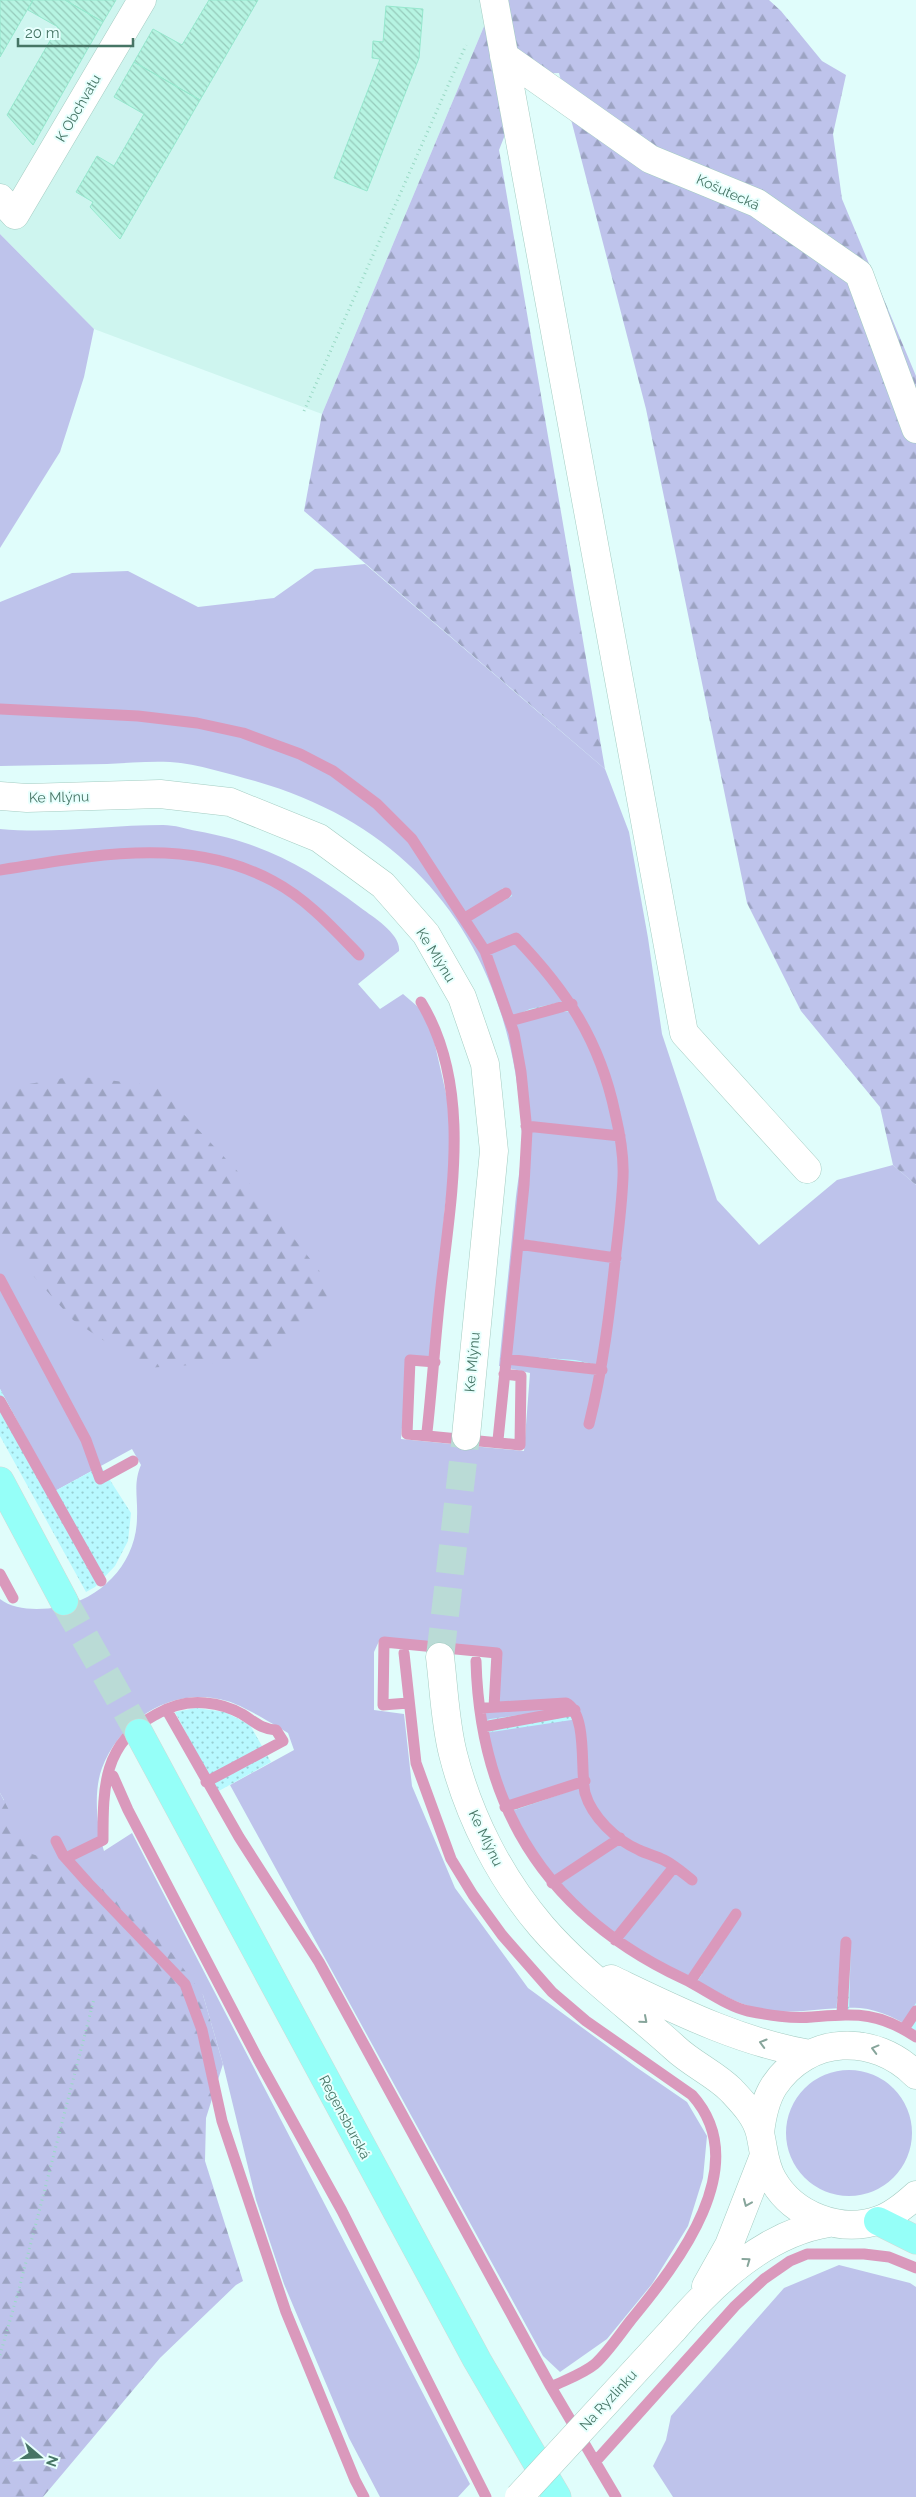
<svg xmlns="http://www.w3.org/2000/svg" width="916" height="2497" font-family="Raleway,sans-serif">
	<defs>
		<pattern id="forest-firs" width="22" height="20" patternUnits="userSpaceOnUse" patternTransform="scale(1.25)"><rect width="22" height="20" fill="#bec3eb"/><path d="M5 1l3.5 6h-7zM16 11l3.5 6h-7z" fill="#9ca3c2"/></pattern>
		<pattern id="sand-dots" width="8" height="8" patternUnits="userSpaceOnUse" patternTransform="scale(1.25)"><rect width="8" height="8" fill="#b8f9ff"/><path d="M2 2h.1M6 6h.1" fill="none" stroke="#97ced2" stroke-width="1.8" stroke-linecap="round"/></pattern>
		<pattern id="building-back-hatch" width="6" height="6" patternUnits="userSpaceOnUse" patternTransform="scale(1.25)"><rect width="6" height="6" fill="#b6f4e2"/><path d="M-1 5l2 2M0 0l6 6M5-1l2 2" fill="none" stroke="#96cabb"/></pattern>
	</defs>
	<rect width="100%" height="100%" fill="#e0fdfb"/>
	<path fill="#cef5ef" d="M0,0h495l-173,414 -228,-85 -94,-95z"/>
	<path fill="#bec3eb" d="M0,234l94,95 -10,48 -24,75 -60,96z
		M365,564l240,205 24,63 19,106 14,96 55,166 42,45 78,-65 56,-15 23,20v845c-17,-10 -35,-20 -56,-22 -30,-2 -60,6 -90,3 -31,-4 -59,-23 -86,-37 -16,-8 -33,-15 -47,-25 -57,-38 -106,-86 -130,-152 -11,-27 -17,-56 -23,-84l14,-2 2,-59 -120,-13 -6,13v58l30,4 8,72 43,102 73,100 108,79 51,35 20,34 -4,42 -15,48 -36,58 -45,55 -47,33 -17,-16 -313,-571 64,-35 -6,-17c-15,-9 -46,-28 -61,-32 -54,-16 -106,18 -125,67 -9,24 -5,60 2,83l28,-18 338,651 -12,13h-78l-31,-59 -65,-154 -28,-84 -33,-136 -20,-69 -203,-132v-53l4,-10 -4,-7v-194c15,12 41,11 59,8 43,-8 78,-45 78,-90 1,-19 -4,-34 4,-52l-9,-16 -77,42 -55,-102v-560c55,5 109,-4 163,-4 12,0 23,4 34,6 67,12 110,36 164,77 12,9 40,26 38,43l-41,33 22,25 23,-15 21,18 9,24 14,62 4,36 1,25 -7,47 -13,153 -24,-2 -7,82 123,12 6,-78 -31,-7c5,-53 11,-106 16,-160 2,-23 8,-49 7,-72 -9,-174 -95,-304 -267,-353 -27,-7 -56,-17 -85,-19 -21,-1 -42,1 -63,2 -36,1 -71,1 -107,2v-164l72,-29 56,-2 70,36 76,-9 41,-29z
		M786 2133a63 63 0 1 1 126 0a63 63 0 1 1-126 0Z
		M839,2265l71,18 6,4v210h-243l-20,-31 13,-26 5,-24 113,-128z"/>
	<path fill="url(#forest-firs)" d="M495,0h274l12,11 41,50 24,14 -13,59 9,65 74,177v809l-23,-20 -13,-58 -79,-96 -54,-108 -101,-494 -87,-336 -30,1 -30,76 106,619 -301,-258 18,-97z
		M75,1076l82,10 103,109 79,101 -69,64 -125,8 -72,-48 -73,-81v-150z
		M0,1793l32,61 68,22 72,77 31,42 20,69 -17,54 -1,43 38,120 -7,4 -76,73 -117,139h-43z"/>
	<path fill="url(#sand-dots)" d="M503,888l6,3 3,5 -45,26 -4,-7 34,-20z
		M570,1000l6,11 -15,1 -50,12 -2,-6 21,-9z
		M526,1121l93,11 1,8 -93,-9z
		M519,1239l97,14 -1,10 -97,-14z
		M506,1355l69,5 28,6 -2,9 -95,-12z
		M0,1389l55,102 46,-25 30,47 -3,28 -13,25 -20,21 -9,5 -86,-156z
		M566,1703l9,7 3,9 -93,14 -3,-11 8,-3 71,-10z
		M196,1708l29,4 25,13 21,37 -54,30 -42,-80z
		M584,1778l1,8 -76,26 -5,-9z
		M616,1835l7,5 -67,47 -6,-7z
		M672,1866l4,3 -57,74 -8,-7z
		M735,1911l6,3 -46,71 -10,-5z
		M842,1939h9l-2,76 -13,-1z
		M916,2003v26l-3,6 -13,-8z"/>
	<g fill="none" stroke-linecap="round" stroke-linejoin="round">
		<path stroke="#da99bc" stroke-width="11" d="M0,709l138,7 59,7 46,10 57,21 33,17 44,33 35,35 73,112 29,82 7,39 6,59 -3,54 -26,255
			M0,870c91,-14 187,-35 273,11 34,18 60,47 86,74
			M465,918l41,-25
			M485,951l31,-13c51,53 84,103 99,175 5,21 9,43 8,64 -1,25 -4,50 -7,75 -6,59 -13,116 -27,172
			M421,1002c53,87 29,199 19,294 -5,45 -8,91 -13,136
			M510,1021l62,-17
			M526,1126l94,10
			M518,1244l98,14
			M0,1279l86,161 14,39 33,-18
			M506,1359l96,11
			M435,1362l-25,-2 -3,74 113,11 1,-69 -17,-2
			M0,1401l101,180
			M0,1574l13,24
			M404,1653l12,110 35,96 22,36 29,40 50,57 34,29 106,74c63,70 -14,168 -61,225 -11,14 -23,32 -36,44 -12,10 -30,16 -44,23
			M476,1661c4,149 73,255 208,318 19,9 44,28 64,32 21,4 43,8 64,6 44,-3 65,-6 104,20
			M408,1703l-25,2 1,-63 113,11 -3,54
			M481,1708l85,-5c22,11 14,68 19,90 7,24 31,47 54,57 8,4 17,6 25,10 10,5 19,13 28,20
			M169,1714l70,123 80,125 232,425 65,110
			M483,1727l92,-17
			M113,1776l15,34 130,249 84,152 144,286
			M505,1807l80,-26
			M56,1841l7,14 25,28 97,101 17,46 20,91 64,191 69,168 9,17
			M66,1858l37,-18c0,-53 0,-97 52,-125 15,-9 33,-14 51,-12 12,1 25,5 36,11 13,8 19,15 34,16l7,11 -77,41
			M552,1883l68,-45
			M615,1940l59,-73
			M690,1982l46,-68
			M842,2014l4,-72
			M904,2029l12,-18
			M595,2462l140,-156 29,-27 26,-18 17,-7h57l25,3 27,11"/>
	</g>
	<path fill="url(#building-back-hatch)" stroke="#96e8ce" d="M0,0h33l-33,57z
		M33,0h32l38,22 -70,123 -26,-30 51,-88 -30,-17z
		M65,0h51l-13,22z
		M209,0h49l-58,100 -66,-38 19,-33 29,16z
		M386,6l37,3 -4,49 -52,133 -33,-13 46,-119 -8,-1 1,-17 10,1z
		M134,62l66,38 -80,139 -30,-32 3,-5 -17,-10 21,-36 17,10 30,-52 -30,-17z"/>
	<g fill="none" stroke-linecap="round" stroke-linejoin="round">
		<path stroke="#badbd6" stroke-width="28" stroke-dasharray="28 14" stroke-linecap="butt" d="M440,1657l26,-221"/>
		<path stroke="#badbd6" stroke-width="28" stroke-dasharray="28 14" stroke-linecap="butt" d="M64,1601l75,132"/>
		<defs>
			<path id="minor" d="M494,0l190,1033 123,136
				M504,56l146,103 107,44 102,71 57,155
				M0,198l15,17 127,-215
				M0,796l27,2 133,-4 70,8 89,36 64,47 43,49 36,63 23,67 9,87 -28,285
				M440,1657c4,32 5,66 13,97 16,63 47,124 89,173 39,45 89,81 133,121 17,16 40,26 56,42 12,13 25,26 29,43 4,17 4,32 13,47 20,35 67,54 106,40 14,-5 26,-15 37,-25
				M611,1979c65,31 128,63 199,75
				M760,2133c2,-17 5,-33 14,-47 34,-51 100,-53 142,-11
				M706,2286l23,-41 34,-87
				M673,2330c41,-48 93,-97 156,-107"/>
			<path id="major" d="M0,1481l64,120
				M139,1733l338,627 80,137
				M878,2221l38,19"/>
		</defs>
		<use href="#minor" stroke="#a4ccc2" stroke-width="29"/>
		<use href="#major" stroke="#cfdbd7" stroke-width="29"/>
		<path stroke="#9ad9c5" stroke-width="3" stroke-dasharray="1 4" stroke-linecap="butt" d="M304,411l162,-366
			M0,2355l19,-66 75,-290"/>
		<use href="#minor" stroke="#fff" stroke-width="28"/>
		<use href="#major" stroke="#95fff8" stroke-width="28"/>
		<defs>
			<path id="minor-bridge" d="M519,2497l154,-167"/>
		</defs>
		<use href="#minor-bridge" stroke="#a4ccc2" stroke-width="29" stroke-linecap="butt"/>
		<use href="#minor-bridge" stroke="#fff" stroke-width="28"/>
	</g>
	<defs><path id="oneway-chevron" d="M-2-3.5L2.5 0L-2 3.5" fill="none" stroke-width="1.6" stroke-linecap="round" stroke-linejoin="round" transform="scale(1.25)"/></defs>
	<g stroke="#87a59b">
		<use href="#oneway-chevron" transform="translate(644 2020) rotate(41)"/>
		<use href="#oneway-chevron" transform="translate(763 2043) rotate(-164)"/>
		<use href="#oneway-chevron" transform="translate(875 2049) rotate(-165)"/>
		<use href="#oneway-chevron" transform="translate(747 2203) rotate(113)"/>
		<use href="#oneway-chevron" transform="translate(747 2261) rotate(-36)"/>
	</g>
	<g text-anchor="middle" dominant-baseline="central" stroke-width="4" stroke-linejoin="round" paint-order="stroke">
		<g font-size="14" fill="#467565" stroke="#e7fffd">
			<text transform="translate(78 108) rotate(-60)">K Obchvatu</text>
			<text transform="translate(728 192) rotate(24)">Košutecká</text>
			<text transform="translate(59 797) rotate(-1)">Ke Mlýnu</text>
			<text transform="translate(436 955) rotate(58)">Ke Mlýnu</text>
			<text transform="translate(472 1362) rotate(-85)">Ke Mlýnu</text>
			<text transform="translate(486 1838) rotate(64)">Ke Mlýnu</text>
			<text transform="translate(345 2117) rotate(62)">Regensburská</text>
			<text transform="translate(608 2400) rotate(-47)">Na Ryzlinku</text>
		</g>
	</g>
	<g transform="translate(40 2457) rotate(109)" stroke="#e7fffd" stroke-width="4" paint-order="stroke">
	<path d="M0-4L9 19L0 12L-9 19Z" fill="#467565"/>
	<text y="-8" font-size="14" font-weight="bold" text-anchor="middle" fill="#467565">N</text>
	</g>
	<path d="M18 38v8h115v-8" fill="none" stroke="#467565" stroke-width="2.5"/>
	<text x="25" y="38" font-size="15" fill="#467565" stroke="#e7fffd" stroke-width="4" paint-order="stroke">20 m</text>
</svg>
